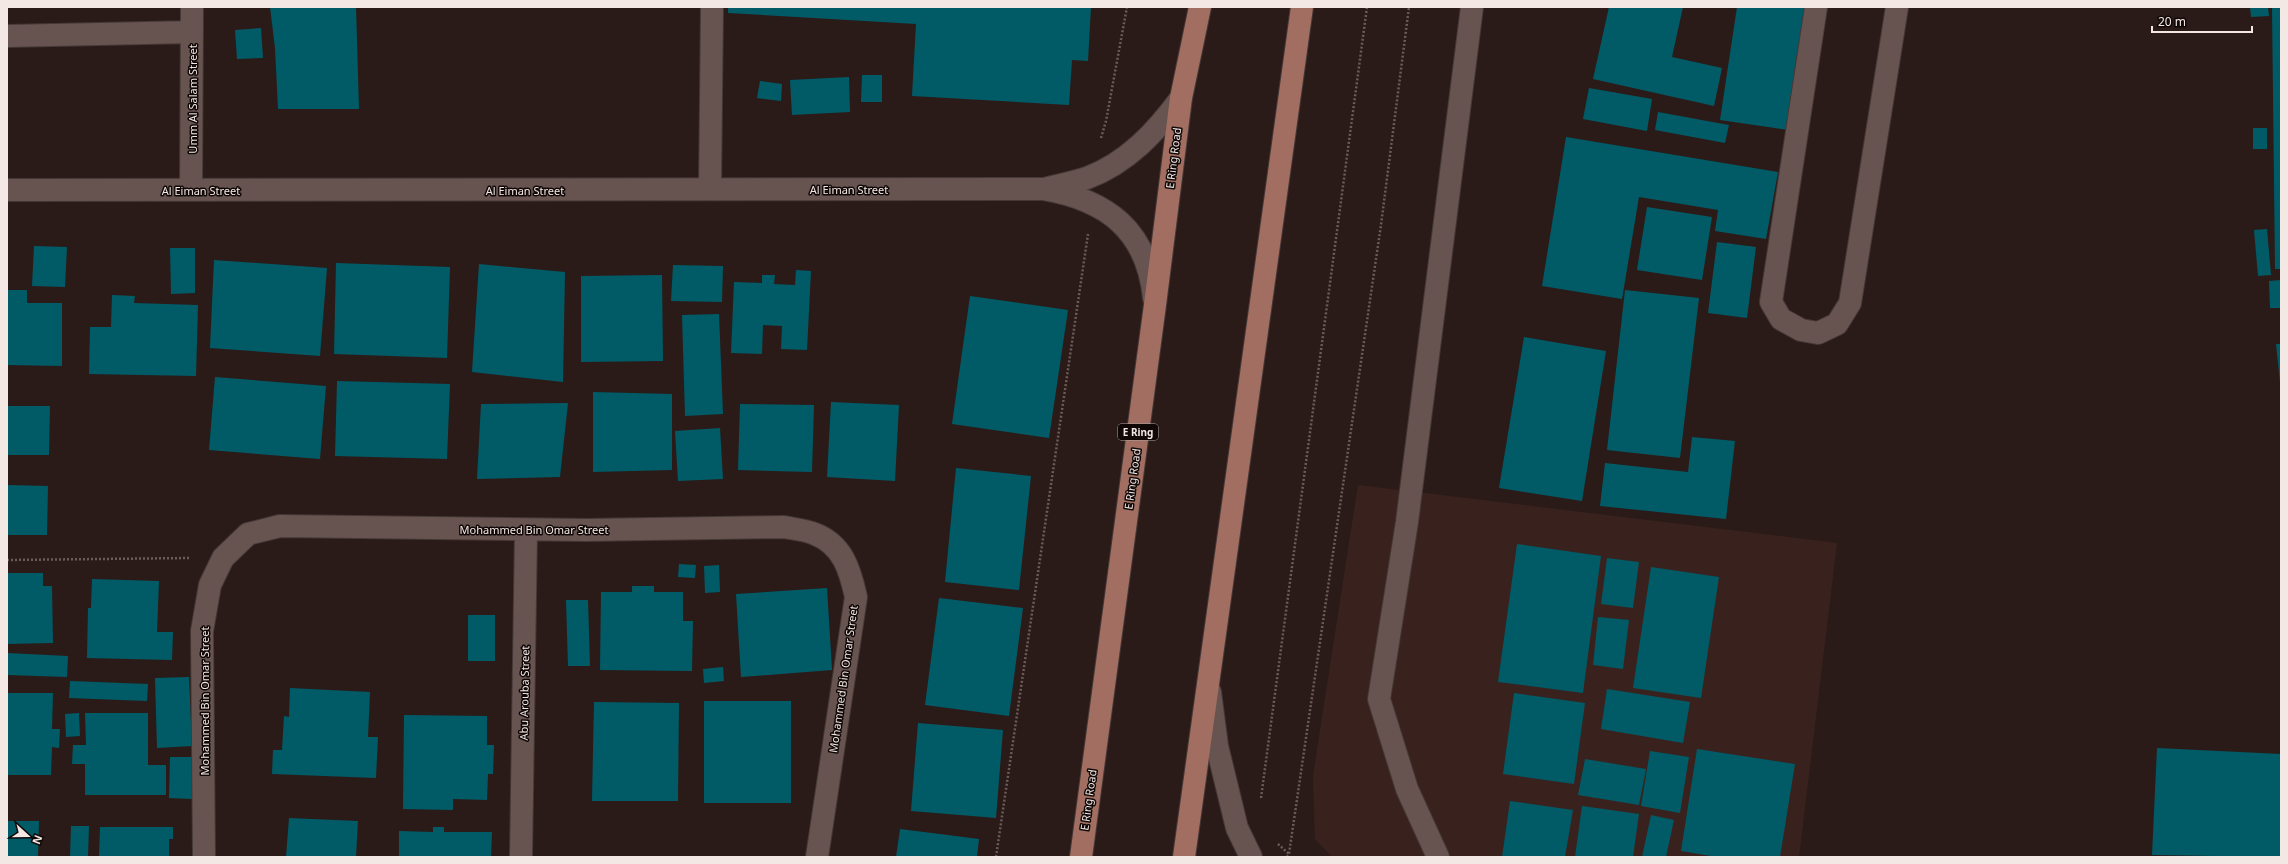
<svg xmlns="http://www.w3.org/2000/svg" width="2288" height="864" font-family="'Noto Sans',sans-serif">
	<rect width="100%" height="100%" fill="#2b1b18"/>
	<path fill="#39221d" d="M1358,485l479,58 -38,314h-467l-17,-18 -2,-63z"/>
	<path fill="#005b67" d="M270,7h86l3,102h-81l-3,-61z
		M728,7h363l-3,54 -16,-1 -3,45 -157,-9 4,-72 -188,-11z
		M1609,7h74l-11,50 50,11 -8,38 -121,-27z
		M1737,7l70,1 -19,122 -68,-10z
		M2250,7h18l1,9 -18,1z
		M2272,7h9v262h-6z
		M261,28l2,30 -26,1 -2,-29z
		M862,75h20v27h-21z
		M849,77l1,35 -58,3 -2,-35z
		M760,81l22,3 -1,17 -24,-3z
		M1589,88l63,11 -5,32 -64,-12z
		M1658,112l71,13 -4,18 -70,-13z
		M2253,128h14v21h-14z
		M1566,137l212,35 -12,67 -51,-8 3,-21 -79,-13 -17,102 -80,-13z
		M1647,207l65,10 -10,63 -65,-10z
		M2267,229l4,46 -13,1 -4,-46z
		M1717,242l39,5 -9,71 -39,-5z
		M34,246l33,1 -2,40 -33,-1z
		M170,248h25v45l-24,1z
		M214,260l113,8 -7,88 -110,-8z
		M336,263l114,4 -3,91 -113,-4z
		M479,264l86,8 -2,110 -91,-10z
		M673,265l50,1 -1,36 -51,-1z
		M796,270l15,1 -4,79 -26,-1 1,-23 -19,-1 -1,29 -31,-1 3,-71 28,1v-8h13l-1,9 21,1z
		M662,275l1,86 -82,1v-86z
		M2281,280v28h-11l-1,-27z
		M7,290h20v13h35v63l-55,-1z
		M1625,290l74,8 -19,160 -73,-8z
		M112,295l23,1 -1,7 64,2 -2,71 -107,-2 1,-47h21z
		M970,296l98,14 -19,128 -97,-14z
		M719,314l4,100 -38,2 -3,-101z
		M1524,337l82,14 -24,150 -83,-13z
		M2276,344h5v38h-1z
		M215,377l111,9 -6,73 -111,-9z
		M337,381l113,3 -3,75 -112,-3z
		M593,392l79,2v76l-79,2z
		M831,402l68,3 -4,76 -68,-4z
		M568,403l-8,74 -83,2 4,-75z
		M740,404l74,1 -2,67 -74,-2z
		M7,406h43l-1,49h-42z
		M720,428l3,51 -45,2 -3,-50z
		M1692,437l43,4 -9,78 -126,-13 5,-43 83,9z
		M956,468l75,8 -12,114 -74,-8z
		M7,485l41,1 -1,49h-40z
		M1517,544l84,12 -18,137 -85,-11z
		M1607,558l32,4 -6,46 -32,-4z
		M679,564l17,1 -1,13 -17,-1z
		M719,565l1,27 -15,1 -1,-27z
		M1651,567l68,10 -18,121 -68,-10z
		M7,573h36v13h9l1,57 -46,1z
		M92,579l67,2 -2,51h16l-1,28 -85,-2 1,-50h3z
		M632,586h22v6h29v29h10l-1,50 -92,-1 1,-78h31z
		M827,588l5,82 -91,7 -5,-83z
		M939,598l84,10 -14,108 -84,-11z
		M566,600h22l2,66h-22z
		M468,615h27v46h-27z
		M1598,617l31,3 -6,49 -30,-4z
		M7,653l61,3 -1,21 -60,-2z
		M723,667l1,14 -20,2 -1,-14z
		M189,677l3,69 -35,2 -2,-70z
		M70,681l78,3 -1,17 -78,-3z
		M290,688l80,4 -2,45h10l-2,41 -104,-4 1,-24h9l2,-34 5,1z
		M1607,689l83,13 -7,41 -82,-14z
		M7,693h46l-1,36h8l-1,19 -7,-1 -1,28h-44z
		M1514,693l71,10 -11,81 -71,-10z
		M704,701h87v102h-87z
		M594,702l85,1 -1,98h-86z
		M79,713l1,23 -14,1 -1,-23z
		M85,713h63v52h18v30h-81v-31h-13l1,-19h13z
		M404,715l83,1v29h7l-1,29h-5l-1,26 -34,-1v11l-50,-1z
		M918,723l85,7 -7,88 -85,-7z
		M2157,748l124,6v103l-129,-2z
		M1697,749l98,15 -15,93h-63l-36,-6z
		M1650,751l39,6 -9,56 -39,-7z
		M170,757h23l-1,42 -23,-1z
		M1585,759l61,10 -7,36 -61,-10z
		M1510,801l63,9 -8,47h-63z
		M1582,806l57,8 -6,43h-58z
		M1651,815l23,5 -8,37h-24z
		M289,818l69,3 -2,36h-70z
		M7,821h32l-1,36h-31z
		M71,826h18l-1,31h-18z
		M100,827h73v12h-4v18h-70z
		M433,827h11v5h48l-1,25h-92v-26l34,1z
		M900,829l79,10 -2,18h-81z"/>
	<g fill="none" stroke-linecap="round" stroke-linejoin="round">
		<defs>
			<path id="minor" d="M1816,7l-45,295 10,17 20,11 17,3 19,-9 13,-21 47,-296
				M7,36l185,-4
				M1048,188c13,-3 26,-6 39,-10 40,-15 69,-46 94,-80
				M710,189l2,-182
				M7,190l1036,-1c64,11 104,41 111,109
				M191,190l1,-183
				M1210,692l7,54 20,82 14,29
				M204,857l-2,-226 8,-46 13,-27 25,-24 32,-8 306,4 198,-3c10,2 22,3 31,7 28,11 35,36 41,63l-39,260
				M521,857l5,-327
				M1438,857l-31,-68 -28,-90 28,-177 65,-515"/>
			<path id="major" d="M1081,857l74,-552 26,-207 19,-91
				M1184,857l118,-850"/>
		</defs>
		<use href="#minor" stroke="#443836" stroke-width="24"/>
		<use href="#major" stroke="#443836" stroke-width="24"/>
		<path stroke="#6b5c59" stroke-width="2.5" stroke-dasharray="2 2" stroke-linecap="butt" d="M1101,138l5,-17 21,-114
			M7,560l184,-2
			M1261,798l106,-791
			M1278,844l11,10
			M996,857l92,-623
			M1287,857l2,-3 92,-629 28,-218"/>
		<use href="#minor" stroke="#675450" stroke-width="22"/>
		<use href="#major" stroke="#a26e61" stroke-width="22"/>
	</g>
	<g text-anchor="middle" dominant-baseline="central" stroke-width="3" stroke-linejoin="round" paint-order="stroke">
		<rect fill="#0f0807" stroke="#afa5a2" stroke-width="1" x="1118" y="424" width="40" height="16" rx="3"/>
		<g font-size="10" font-weight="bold" fill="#f4e8e5">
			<text x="1138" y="432">E Ring</text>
		</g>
		<g font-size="11" fill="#f4e8e5" stroke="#0f0807">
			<text transform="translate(192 99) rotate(-90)">Umm Al Salam Street</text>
			<text transform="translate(1173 158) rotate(-83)">E Ring Road</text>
			<text x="849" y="189">Al Eiman Street</text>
			<text x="201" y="190">Al Eiman Street</text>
			<text x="525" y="190">Al Eiman Street</text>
			<text transform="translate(1132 479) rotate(-82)">E Ring Road</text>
			<text x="534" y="529">Mohammed Bin Omar Street</text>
			<text transform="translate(843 679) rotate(-82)">Mohammed Bin Omar Street</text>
			<text transform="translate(524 693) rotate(-89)">Abu Arouba Street</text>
			<text transform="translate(204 701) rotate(-90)">Mohammed Bin Omar Street</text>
			<text transform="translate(1088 800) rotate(-82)">E Ring Road</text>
		</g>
	</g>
	<rect width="2288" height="864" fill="none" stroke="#f4e8e5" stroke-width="16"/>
	<g transform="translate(28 836) rotate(111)" stroke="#0f0807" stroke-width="3" paint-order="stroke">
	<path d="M0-3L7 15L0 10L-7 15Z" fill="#f4e8e5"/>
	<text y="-6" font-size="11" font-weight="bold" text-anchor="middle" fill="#f4e8e5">N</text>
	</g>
	<path d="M2152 26v6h100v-6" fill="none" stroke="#f4e8e5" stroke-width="2"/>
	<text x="2158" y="26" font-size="12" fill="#f4e8e5" stroke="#0f0807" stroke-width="3" paint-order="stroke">20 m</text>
</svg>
